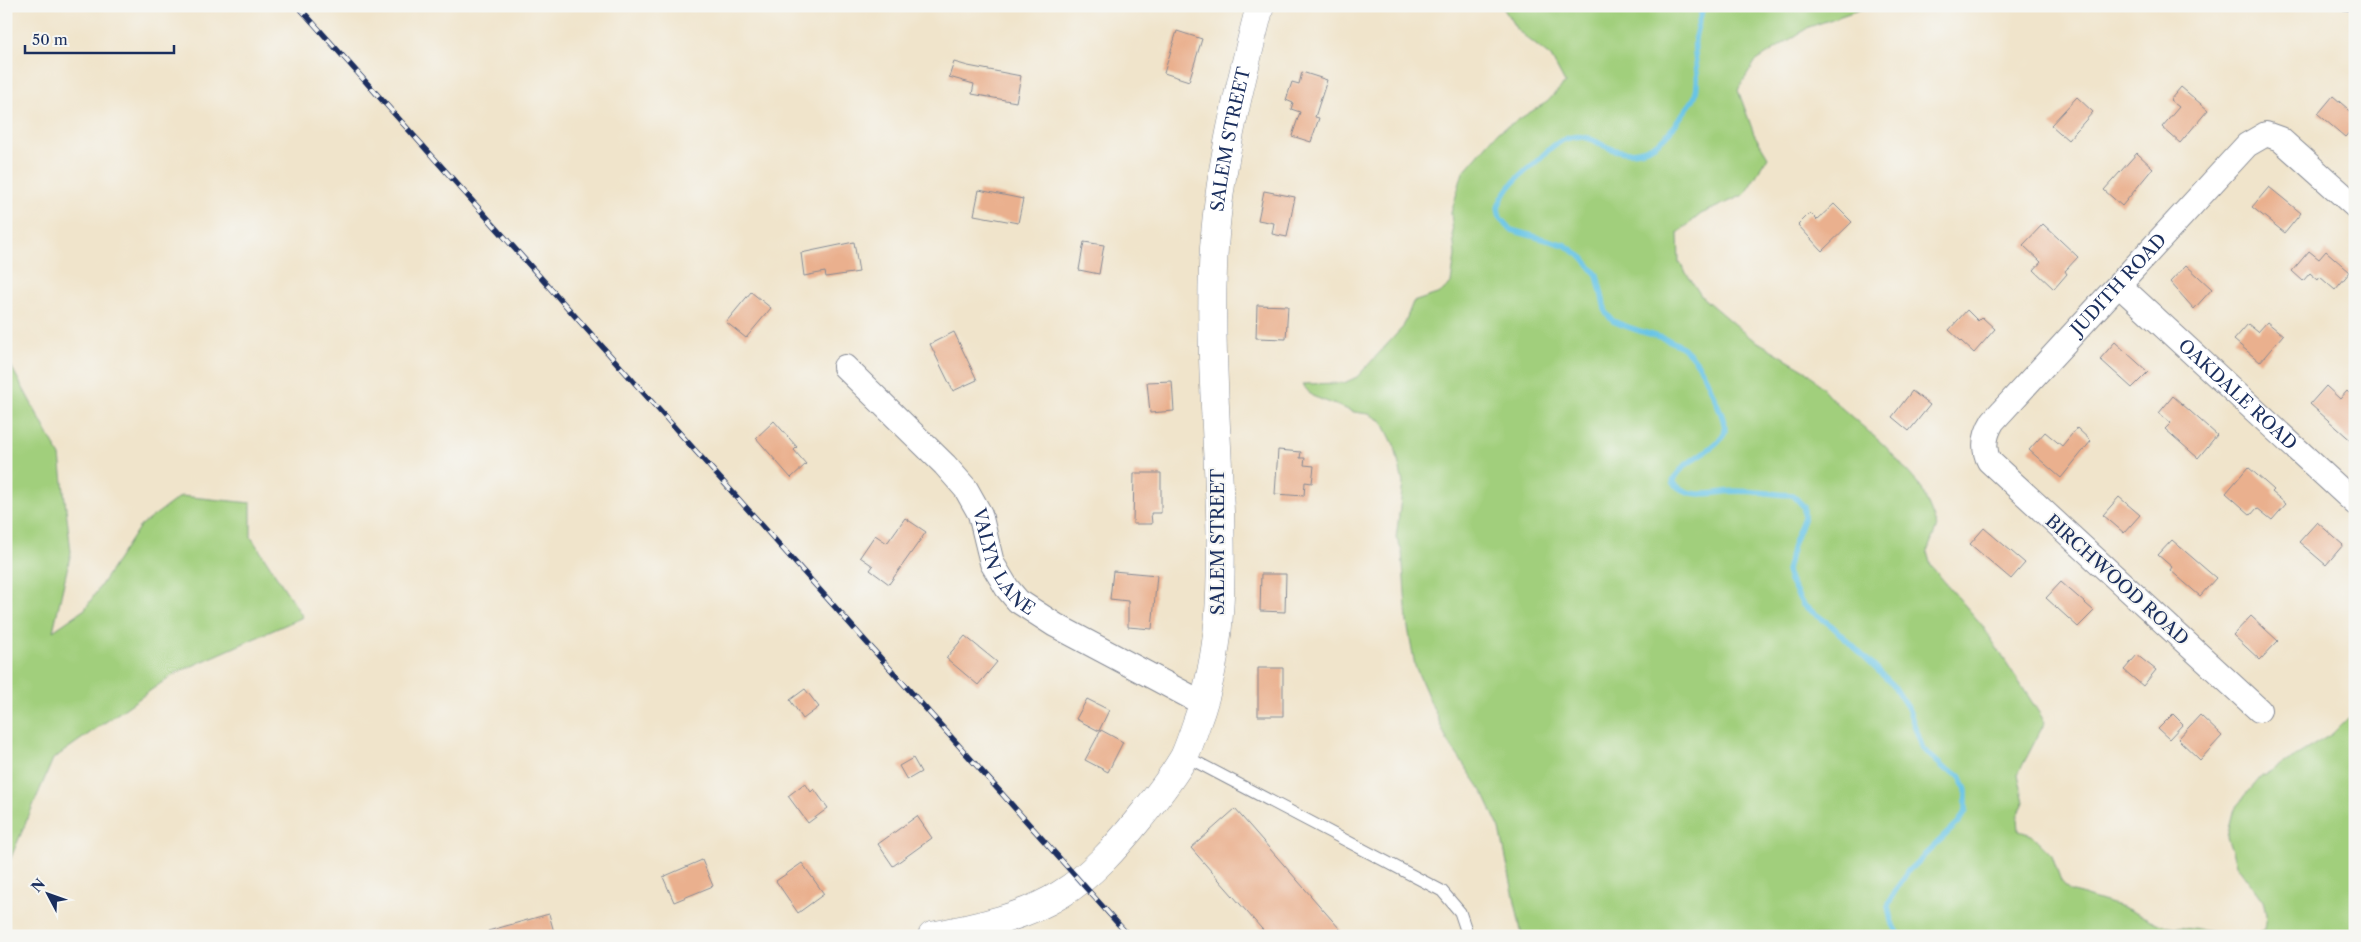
<svg xmlns="http://www.w3.org/2000/svg" width="2361" height="942" font-family="'Libre Caslon Text',serif">
	<rect width="100%" height="100%" fill="#f6f6f2"/>
	<filter id="ink" filterUnits="userSpaceOnUse"><feTurbulence type="fractalNoise" baseFrequency=".02" numOctaves="2"/><feDisplacementMap in="SourceGraphic" scale="10" xChannelSelector="R" yChannelSelector="G"/><feConvolveMatrix kernelMatrix="1 2 1 2 8 2 1 2 1" color-interpolation-filters="sRGB"/></filter>
	<filter id="wash" filterUnits="userSpaceOnUse"><feTurbulence type="fractalNoise" baseFrequency=".0096" numOctaves="4" result="noise"/><feDisplacementMap in="SourceGraphic" scale="20" xChannelSelector="R" yChannelSelector="G"/><feGaussianBlur stdDeviation="1.12" result="paint"/><feColorMatrix in="noise" values="0 0 0 0 0 0 0 0 0 0 0 0 0 0 0 0 0 1.4 0 .05"/><feComposite in="paint" operator="in"/></filter>
	<g filter="url(#wash)">
		<rect width="100%" height="100%" fill="#f0e4cb"/>
		<path fill="#a1cf7c" stroke="#5e7f6d" d="M1502,6h368l-61,21 -54,35 -17,28 16,44 14,23 -24,38 -43,19 -23,19 1,29 23,35 46,39 59,35 29,32 49,43 36,41 16,39 -10,26 4,14 51,59 63,97 -27,52 6,28 -6,14 1,15 13,4 20,20 9,26 9,10 55,17 36,17 85,11h-724l-22,-107 -18,-38 -35,-51 -32,-74 -8,-44 -5,-71 -6,-13 7,-55 -8,-36 -13,-26 -13,-7 -15,-2 -42,-16 -10,-12 42,-1 13,-6 46,-50 10,-25 27,-9 11,-10 4,-28 -4,-42 12,-41 35,-40 49,-30 18,-19 -14,-26 -34,-27z
			M6,357l54,99 11,96 -18,79 32,-22 55,-83 41,-30 70,7v34l52,80 -129,57 -121,85 -47,110z
			M2355,717v219h-100l9,-7 2,-14 -3,-14 -27,-37 -9,-27 7,-28 27,-32 71,-43 16,-16z"/>
		<g fill="none" stroke-linecap="round" stroke-linejoin="round">
			<path stroke="#68c4e6" stroke-width="5.5" d="M1703,6c-2,11 -7,23 -8,33 -2,19 6,37 0,57 -2,6 -9,13 -13,19 -16,25 -35,43 -67,35 -15,-4 -26,-16 -42,-13 -19,3 -29,19 -43,30 -12,10 -28,26 -32,41l2,10 11,12 54,15 18,13 14,17 9,38 7,8c54,24 75,9 100,73 5,12 12,25 12,37 -9,22 -43,27 -52,51 15,19 42,10 62,9 19,0 39,3 58,4l11,12v10l-11,28 -6,26 3,10 13,24 29,21 61,59 15,23 15,41 22,20 15,6 6,15v20l-7,12 -51,49 -16,25 -4,10 3,15 9,15"/>
		</g>
		<g id="blocks">
			<path fill="#eab08e" d="M1177,31l25,8 -13,42 -25,-8z
				M954,62l14,4 53,10 -5,26 -44,-8 2,-10 -25,-7z
				M1302,72l25,8 -12,37 4,1 -8,24 -19,-6 8,-24 -9,-3 2,-6 -7,-3 6,-18 7,2z
				M2181,87l27,23 -28,33 -18,-16 17,-20 -9,-7z
				M2333,96l22,19v11l-10,11 -27,-23z
				M2077,97l16,15 -25,28 -17,-15z
				M2137,153l16,15 -31,38 -18,-16z
				M2269,187l32,26 -16,20 -33,-26z
				M979,190l44,9 -5,24 -44,-8z
				M1264,191l31,6 -8,40 -15,-3 2,-11 -16,-3z
				M1834,204l18,18 -30,29 -24,-26 12,-12 7,7z
				M2043,224l35,33 -13,14 2,3 -13,15 -20,-19 7,-8 -18,-17z
				M854,242l5,30 -33,5 -1,-5 -21,4 -3,-23z
				M1084,242l20,3 -5,29 -20,-4z
				M2309,251l10,8 7,-8 24,21 -15,18 -15,-13 -2,3 -8,-7 -7,8 -11,-10z
				M2186,265l26,24 -18,20 -24,-27z
				M751,292l20,16 -25,30 -20,-16z
				M1257,305l31,1 -2,33 -30,-1z
				M1967,310l11,11 4,-4 13,12 -21,24 -25,-23z
				M2267,322l16,13 -23,27 -26,-22 14,-16 10,8z
				M954,332l23,48 -24,11 -23,-47z
				M2115,342l33,30 -16,16 -32,-29z
				M1172,381l2,30 -24,2 -3,-31z
				M2326,386l14,13 7,-8 8,8v45l-45,-40z
				M1912,391l18,14 -21,26 -17,-14z
				M2173,396l44,39 -19,23 -33,-29 6,-6 -12,-10z
				M774,421l23,26 -3,3 12,14 -15,14 -35,-40z
				M2077,428l14,13 -30,37 -32,-28 16,-18 17,14z
				M1278,450l23,2 -1,6h5l-1,7 10,1 -2,17 -7,-1 -1,14 -29,-2z
				M2248,467l26,23 -2,2 14,12 -14,16 -15,-12 -6,7 -25,-22z
				M1134,473h27v40h-10l1,11h-19z
				M2119,497l21,18 -16,18 -21,-18z
				M905,518l21,14 -37,52 -19,-14 3,-4 -13,-9 15,-22 12,8z
				M2317,522l26,23 -17,20 -27,-23z
				M1984,528l41,35 -14,16 -41,-35z
				M2172,540l44,38 -16,18 -30,-26 2,-3 -14,-12z
				M1113,571l44,4 -5,54 -24,-2v-26l-18,-2z
				M1261,574h25l-1,38 -25,-1z
				M2061,582l33,29 -16,16 -32,-29z
				M2251,616l27,25 -18,19 -27,-25z
				M965,636l32,26 -19,23 -32,-27z
				M2137,655l19,15 -13,16 -19,-16z
				M1258,668h25v48h-25z
				M805,689l14,18 -16,12 -13,-19z
				M1087,699l22,11 -10,21 -23,-12z
				M2173,714l10,10 -14,15 -11,-10z
				M2200,715l22,21 -22,24 -22,-21z
				M1101,730l22,12 -15,30 -23,-12z
				M913,758l8,14 -14,8 -8,-14z
				M805,783l6,9 3,-3 14,19 -20,15 -20,-27z
				M1235,809l111,127h-78l-77,-88z
				M917,816l15,22 -39,28 -15,-22z
				M702,860l11,26 -39,16 -11,-25z
				M802,863l22,31 -26,19 -22,-32z
				M549,914l6,22h-66l-1,-5z"/>
		</g>
	</g>
	<g filter="url(#ink)">
		<use href="#blocks" fill-opacity="0" stroke="#868a94" stroke-width="1"/>
		<g fill="none" stroke-linecap="round" stroke-linejoin="round">
			<defs>
				<path id="service" d="M1185,756l257,135 18,21 8,24"/>
				<g id="minor">
					<path id="s1" d="M2120,286l235,217"/>
					<path id="s2" d="M845,367l100,98 21,24 14,25 12,49 15,25 11,13 37,24 149,79"/>
					<path id="s3" d="M2259,710l-270,-249c-7,-14 -4,-27 4,-40l254,-276 19,-11 14,5 75,67"/>
				</g>
				<g id="tertiary">
					<path id="s4" d="M932,936c44,-9 91,-18 129,-42 30,-18 56,-48 78,-75 16,-20 32,-39 45,-62 5,-11 9,-23 13,-35 25,-68 25,-138 23,-210 -3,-81 -10,-162 -7,-244 3,-89 25,-176 47,-262"/>
				</g>
			</defs>
			<use href="#service" stroke="#868a94" stroke-width="13"/>
			<use href="#minor" stroke="#868a94" stroke-width="26"/>
			<use href="#tertiary" stroke="#868a94" stroke-width="29"/>
			<use href="#service" stroke="#fff" stroke-width="11"/>
			<use href="#minor" stroke="#fff" stroke-width="24"/>
			<use href="#tertiary" stroke="#fff" stroke-width="28"/>
			<defs>
				<path id="rail" d="M298,6l831,930
					M2333,6l22,3"/>
			</defs>
			<use href="#rail" stroke="#1b2f5e" stroke-width="5.5"/>
			<use href="#rail" stroke="#f6f6f2" stroke-width="4" stroke-dasharray="11" stroke-linecap="butt"/>
		</g>
	</g>
	<g text-anchor="middle" dominant-baseline="central" stroke-width="4" stroke-linejoin="round" paint-order="stroke">
		<g font-size="18" fill="#1b2f5e" stroke="#f6f6f2">
			<text stroke="none"><textPath href="#s4" startOffset="946">SALEM STREET</textPath></text>
			<text stroke="none"><textPath href="#s3" startOffset="595">JUDITH ROAD</textPath></text>
			<text stroke="none"><textPath href="#s1" startOffset="160">OAKDALE ROAD</textPath></text>
			<text transform="translate(1218 542) rotate(-90)">SALEM STREET</text>
			<text stroke="none"><textPath href="#s2" startOffset="255">VALYN LANE</textPath></text>
			<text transform="translate(2117 580) rotate(42)">BIRCHWOOD ROAD</text>
		</g>
	</g>
	<rect width="2361" height="942" fill="none" stroke="#f6f6f2" stroke-width="25"/>
	<g transform="translate(48 894) rotate(311)" stroke="#f6f6f2" stroke-width="4" paint-order="stroke">
	<path d="M0-4L9 19L0 12L-9 19Z" fill="#1b2f5e"/>
	<text y="-8" font-size="14" font-weight="bold" text-anchor="middle" fill="#1b2f5e">N</text>
	</g>
	<path d="M25 45v8h149v-8" fill="none" stroke="#1b2f5e" stroke-width="2.5"/>
	<text x="32" y="45" font-size="15" fill="#1b2f5e" stroke="#f6f6f2" stroke-width="4" paint-order="stroke">50 m</text>
</svg>
